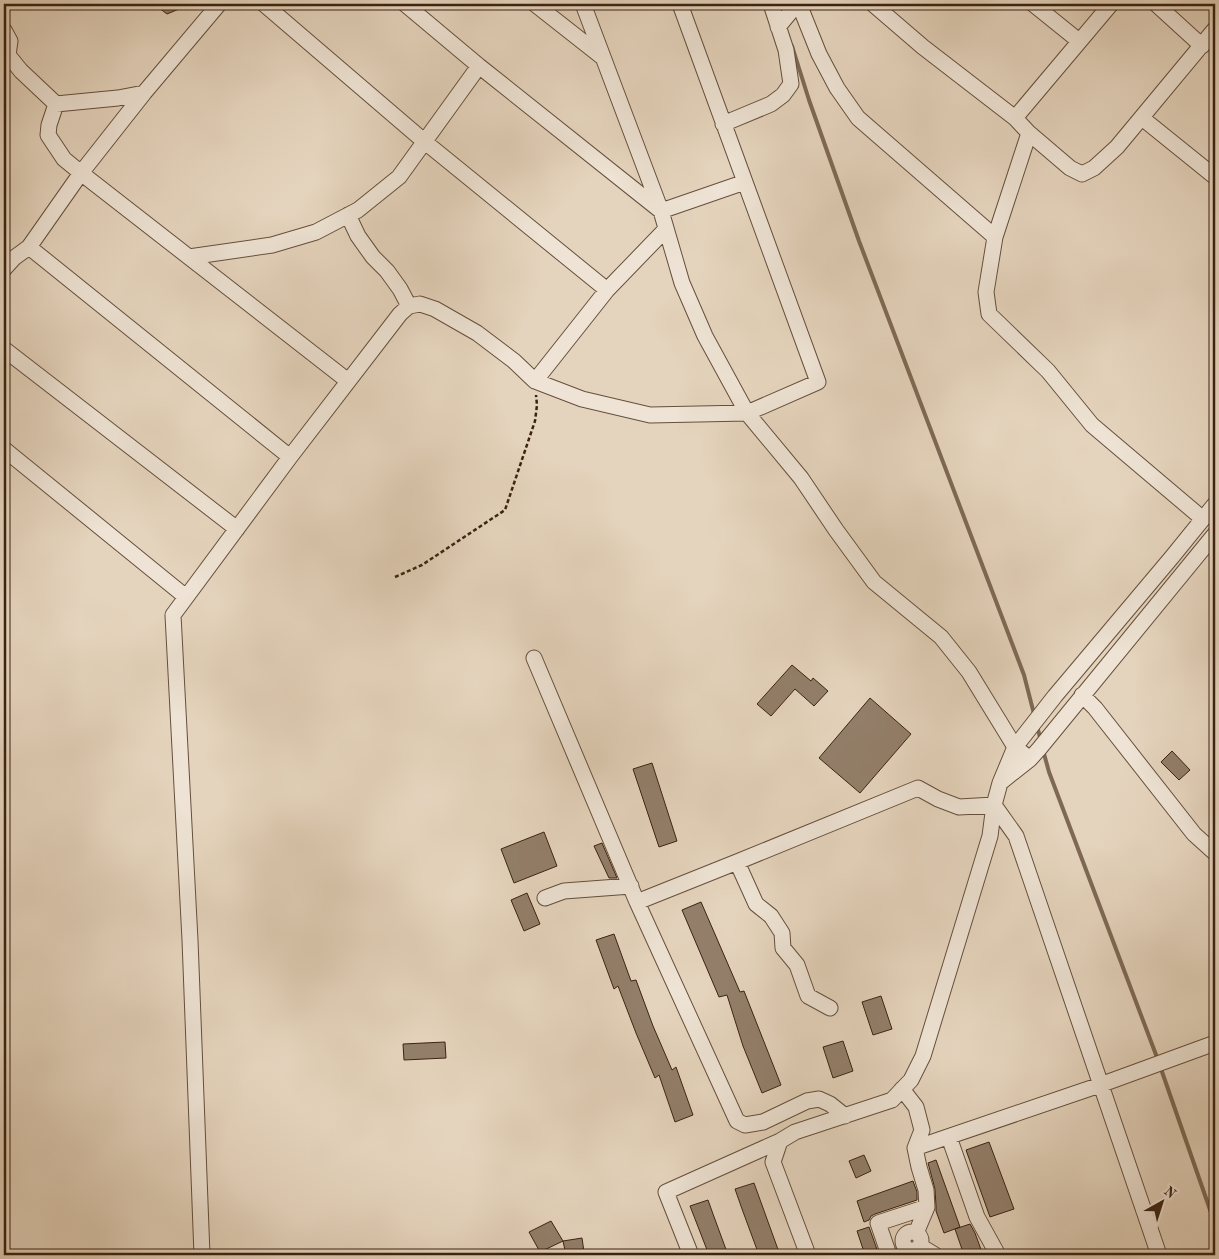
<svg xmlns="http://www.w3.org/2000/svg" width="1219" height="1259" font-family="'Old Standard TT',serif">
	<rect width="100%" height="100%" fill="#e5d4bd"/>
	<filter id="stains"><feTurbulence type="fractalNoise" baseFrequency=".004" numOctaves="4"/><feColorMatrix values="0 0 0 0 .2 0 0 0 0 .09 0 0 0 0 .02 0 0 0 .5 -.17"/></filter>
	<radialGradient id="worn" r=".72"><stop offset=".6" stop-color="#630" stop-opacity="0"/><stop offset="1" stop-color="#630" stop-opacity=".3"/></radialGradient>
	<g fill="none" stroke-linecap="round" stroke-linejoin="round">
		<path stroke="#7e6956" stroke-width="4" d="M779,4l4,12
			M792,46l17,54 50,141 165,434 10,39
			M1037,726l4,15
			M1043,750l6,22 109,288
			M1160,1066l55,158"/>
	</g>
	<path fill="#937f6b" stroke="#3a2312" d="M154,4h37l-24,10z
		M792,665l19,16 2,-3 15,13 -14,15 -19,-17 -24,27 -14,-12z
		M870,698l41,36 -51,59 -41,-35z
		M1172,751l18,19 -11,10 -18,-18z
		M652,763l25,78 -18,6 -26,-78z
		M544,832l13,34 -43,17 -13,-34z
		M602,843l15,35h-8l-15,-32z
		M527,893l13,31 -16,7 -13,-31z
		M701,902l39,90 4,-1 37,94 -19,8 -19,-47 -16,-51 -8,2 -37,-87z
		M614,934l17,47 5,-1 17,46 19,44 4,-3 17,48 -18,7 -16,-47 -4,3 -19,-45 -18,-47 -4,3 -18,-49z
		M881,996l11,33 -19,6 -11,-33z
		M843,1041l10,30 -20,7 -10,-31z
		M445,1042l1,16 -42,2 -1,-16z
		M989,1142l25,67 -24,8 -24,-67z
		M864,1155l7,16 -15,7 -7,-17z
		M936,1160l24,67 -16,6 -8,-22v-5l-1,-17 -7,-26z
		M913,1181l4,11v8l-42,14 -4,2 -2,4 -5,2 -7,-21z
		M754,1183l26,72h-21l-17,-46 -7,-20z
		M708,1200l5,14 15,41h-19l-19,-49z
		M551,1221l12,20 -23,11 -11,-20z
		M970,1224l5,9 8,22h-19l-9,-26z
		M869,1227l10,28h-14l-8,-24z
		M582,1238l2,14 -18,3 -3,-14z"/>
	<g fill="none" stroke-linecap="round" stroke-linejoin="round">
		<defs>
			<path id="minor" d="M264,4l161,138 182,148
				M405,4l74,62 182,145 84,-29
				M535,4l66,52
				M583,4l78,207 21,72 23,53 42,77 54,65 35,52 38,52 67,55 28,35 46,75 15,12
				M799,4l20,50 18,34 21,30 137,119
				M873,4l50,43 92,71 14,15 41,35 12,6 12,-6 23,-21 98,-118
				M1033,4l46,37
				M1156,4l46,42
				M778,27l19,-23
				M4,30l6,11 -2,14 13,16 35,33 62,-6 26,-5
				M56,104l-7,21 -1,10 16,24 17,14 267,208
				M1015,118l96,-114
				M1142,118l73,59
				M723,124l48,-20 12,-9 8,-11 -5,-34 -15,-46
				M1029,133l-34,104 -9,55 3,22 59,57 44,54 111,94
				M348,215l10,21 15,21 14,14 13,18 9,17
				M29,247l261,210
				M189,257l83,-12 44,-13 42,-22 41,-33 80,-111
				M4,269l10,-11 15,-11 52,-74 63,-80 75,-89
				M4,349l233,180
				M535,381l72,-91 59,-61
				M4,449l182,148
				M534,658l103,244 100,219 8,4 18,-3 44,-21 12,-2 11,5 15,12
				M1082,695l13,13 99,126 21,19
				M1001,782l29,-23 9,-10 176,-215
				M994,805l22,31 143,419
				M737,862l19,42 15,12 11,17 1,15 14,17 11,31 22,12
				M545,898l19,-7 67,-5
				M637,902l100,-40 181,-74 20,11 21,8 35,-2
				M902,1089l14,18 6,23 -7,18 4,19 7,23 1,17 -11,26
				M949,1137l28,80 21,38
				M915,1148l185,-63 115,-42
				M903 1241a9 9 0 1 1 18 0a9 9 0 1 1-18 0Z
				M920,1246l15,9
				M202,1255l-12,-315 -17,-325 117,-158 110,-143 9,-8 11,-2 15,5 42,24 37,28 21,20 47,18 68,16 97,-2 71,-31 -138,-378
				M691,1255l-25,-63 114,-51
				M808,1255l-35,-93 7,-21 15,-9 97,-32 19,-20 12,-24 67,-220 4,-31 6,-22 15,-36 40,-51 117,-139 43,-53
				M889,1255l-11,-32 49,-16"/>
		</defs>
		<use href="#minor" stroke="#654f3d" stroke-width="17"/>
		<path stroke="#3a2312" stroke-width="2.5" stroke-dasharray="4 2.5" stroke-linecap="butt" d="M395,577l27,-12 83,-55 30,-89 2,-16 -1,-10"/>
		<use href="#minor" stroke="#eee3d4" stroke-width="15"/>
	</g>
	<rect width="1219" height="1259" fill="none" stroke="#e5d4bd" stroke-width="20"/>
	<rect x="5" y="5" width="1209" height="1249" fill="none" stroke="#3a2312" stroke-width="2.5"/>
	<rect x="10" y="10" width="1199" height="1239" fill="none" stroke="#3a2312"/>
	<g transform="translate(1162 1202) rotate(39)" stroke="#eee3d4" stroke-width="4" paint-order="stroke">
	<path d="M0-4L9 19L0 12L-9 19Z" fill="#3a2312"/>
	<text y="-8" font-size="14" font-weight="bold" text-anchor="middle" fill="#3a2312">N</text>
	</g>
	<rect width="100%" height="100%" filter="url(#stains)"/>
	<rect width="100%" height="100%" fill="url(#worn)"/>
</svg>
